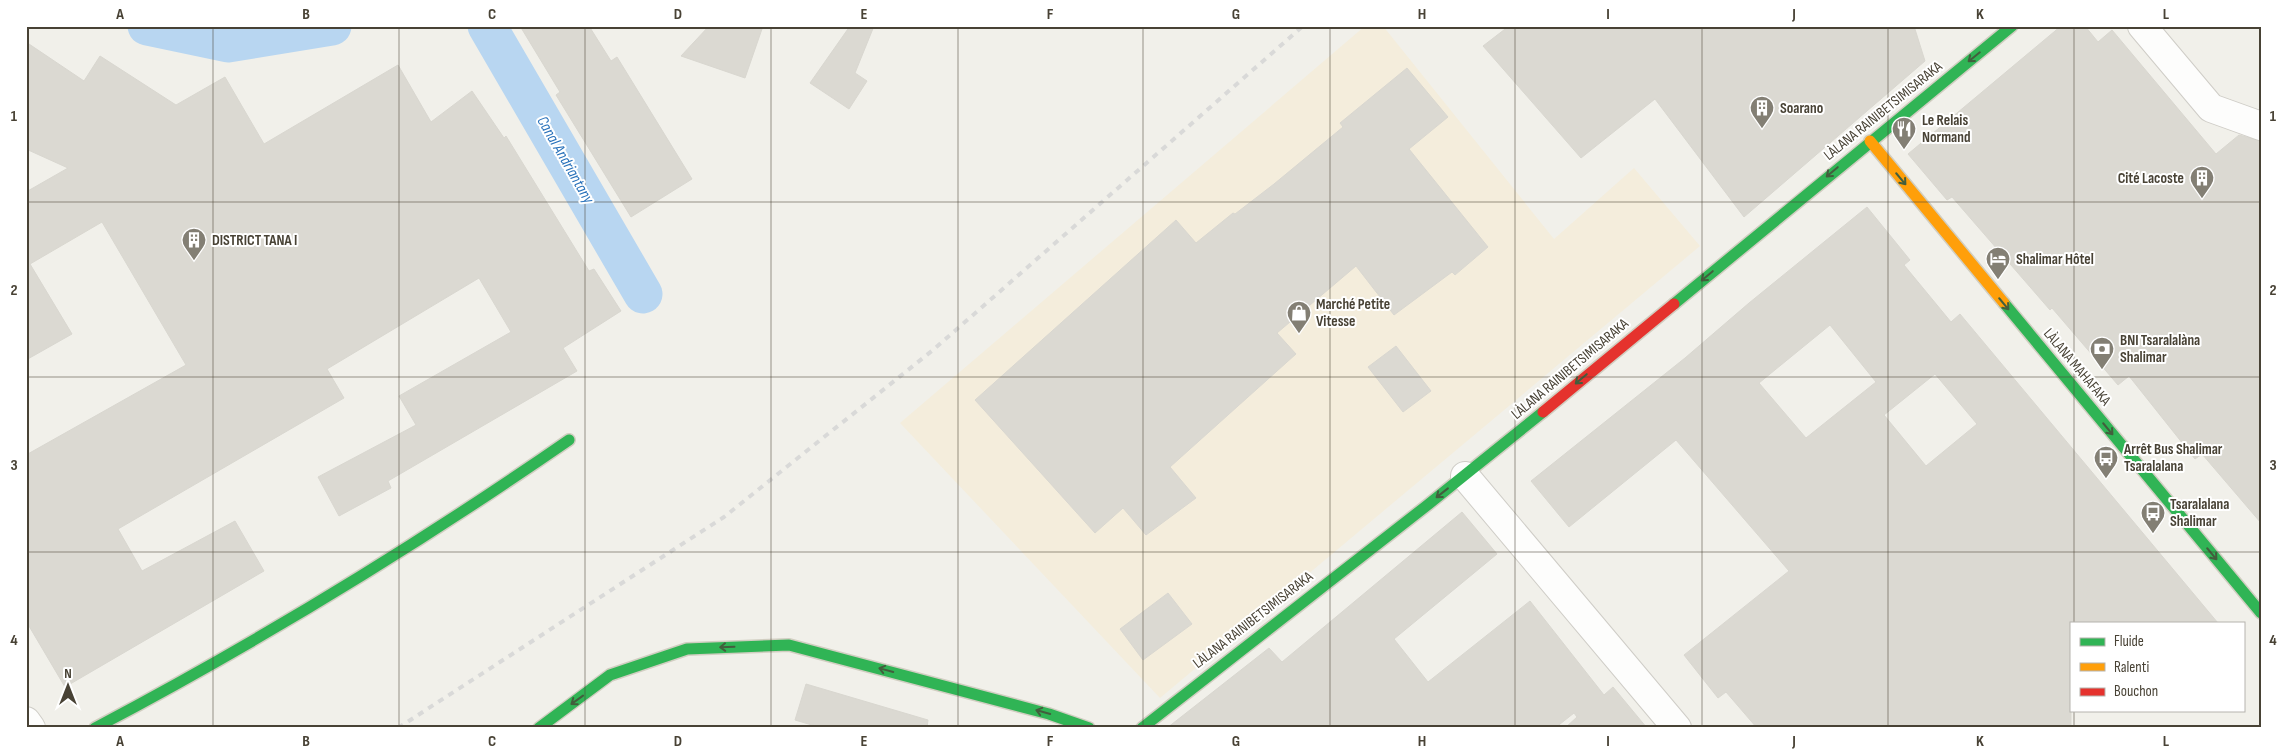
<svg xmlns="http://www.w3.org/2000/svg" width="2287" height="754" font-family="'Sofia Sans Condensed',sans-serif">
	<rect width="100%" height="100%" fill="#f1f0ea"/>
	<path fill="#f4eddc" d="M1365,26h18l171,213 80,-71 66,78 -540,452 -260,-275z"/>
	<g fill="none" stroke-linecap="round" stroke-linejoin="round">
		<path stroke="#b8d6f1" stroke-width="39" d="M147,26l81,17 104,-17
			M487,26l156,268"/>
	</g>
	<path fill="#dbd9d2" stroke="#d9d7d0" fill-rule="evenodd" d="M520,26h69l22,35 6,-4 75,122 -61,38 -75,-122 4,-3z
		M709,26h54l-18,52 -64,-22z
		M850,26h24l-19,47 12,8 -18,28 -39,-26z
		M1509,26h405l11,35 -181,156 -89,-118 -74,59 -98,-112z
		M2061,26h24l13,16 14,-12 104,124 23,-19 22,6v382l-59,-69 -7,5 -66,-83 -11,9 -66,-77 -2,2 -98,-113 -5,3 -39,-46z
		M26,42l58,39 16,-25 76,49 49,-28 39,67 134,-79 33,57 41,-31 32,47 2,-2 83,135 5,-2 27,42 -58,37 14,23 -189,110 3,7 -52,28 -21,-39 98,-52 -17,-29 112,-64 -32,-54 -152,91 17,29 -226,131 24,42 93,-50 29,50 -199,116 -39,-66v-166l160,-90 -84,-143 -72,42 42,70 -46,26v-168l42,-24 -42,-19z
		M1407,68l41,49 -39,32 79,98 -33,28 -3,-3 -58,43 -38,-49 -79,67 19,21 -126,113 26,31 -50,37 -23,-27 -28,25 -120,-133 201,-180 20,23 37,-30 2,1 39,-30 69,-57 -3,-4z
		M1867,207l43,53 -6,5 47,57 9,-8 258,309h-147v105h-314l-31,-36 -8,6 -34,-43 105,-84 -113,-131 -107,87 -38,-46 154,-123 64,-55zM1830,325l46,57 -70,56 -47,-55zM1935,374l42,50 -51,42 -42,-51z
		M1396,346l35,45 -28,21 -35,-45z
		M1462,512l35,42 -103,85 34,43 102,-81 74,94 9,-8 34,41h-82l12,-11 -3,-4 -19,15h-388l102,-80 13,14z
		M1168,593l24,31 -49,36 -23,-31z
		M806,684l122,36 -1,8h-105l-27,-8z"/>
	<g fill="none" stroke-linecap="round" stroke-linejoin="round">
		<defs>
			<path id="street" d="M2142,26l69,82 50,18
				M1465,476l212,252
				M26,721l5,7"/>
			<path id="fast" d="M2004,303l257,310
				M1674,304l338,-278
				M95,728c163,-86 322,-183 474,-288
				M539,728l71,-53 77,-26 102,-4 260,69 40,14
				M1142,728l283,-221 118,-95"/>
			<path id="slow" d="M1870,141l134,162"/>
			<path id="jam" d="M1543,412l131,-108"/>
		</defs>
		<use href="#street" stroke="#cfcdc7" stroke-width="30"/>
		<use href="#fast" stroke="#d1cec1" stroke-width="14"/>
		<use href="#slow" stroke="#d1cec1" stroke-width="14"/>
		<use href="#jam" stroke="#d1cec1" stroke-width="14"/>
		<use href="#street" stroke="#fdfdfc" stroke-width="28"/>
		<use href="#fast" stroke="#30b455" stroke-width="11"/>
		<use href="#slow" stroke="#ff9f0a" stroke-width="11"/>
		<use href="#jam" stroke="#e5322d" stroke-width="11"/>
		<path stroke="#d9d9d8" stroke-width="4" stroke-dasharray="6 6" stroke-linecap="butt" d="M398,728l326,-211 209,-167 370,-324"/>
	</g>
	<defs><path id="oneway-shaft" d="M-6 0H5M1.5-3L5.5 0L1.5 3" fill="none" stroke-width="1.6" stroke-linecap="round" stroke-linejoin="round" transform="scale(1.25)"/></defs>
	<g stroke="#425e3d">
		<use href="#oneway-shaft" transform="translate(1974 57) rotate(141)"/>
		<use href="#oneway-shaft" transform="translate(1832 172) rotate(140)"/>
		<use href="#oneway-shaft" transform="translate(1901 179) rotate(50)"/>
		<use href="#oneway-shaft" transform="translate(1707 276) rotate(140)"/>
		<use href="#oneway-shaft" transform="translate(2004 304) rotate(50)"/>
		<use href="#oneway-shaft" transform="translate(1581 379) rotate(140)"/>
		<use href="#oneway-shaft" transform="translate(2108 429) rotate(50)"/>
		<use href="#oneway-shaft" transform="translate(1442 493) rotate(142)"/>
		<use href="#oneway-shaft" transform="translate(2212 554) rotate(50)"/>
		<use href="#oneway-shaft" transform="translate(727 647) rotate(178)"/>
		<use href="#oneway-shaft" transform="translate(886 670) rotate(-165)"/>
		<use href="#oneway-shaft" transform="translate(577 700) rotate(144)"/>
		<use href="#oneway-shaft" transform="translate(1043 712) rotate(-164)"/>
	</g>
	<path fill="none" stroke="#484235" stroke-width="1" stroke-opacity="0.55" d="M213,26v702M399,26v702M585,26v702M771,26v702M958,26v702M1143,26v702M1330,26v702M1515,26v702M1702,26v702M1888,26v702M2074,26v597M26,202h2235M26,377h2235M26,552h2235M2074,710v18"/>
	<defs>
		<symbol id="building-pin" viewBox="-11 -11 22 30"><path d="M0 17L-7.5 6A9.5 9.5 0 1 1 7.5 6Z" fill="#837f74" stroke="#fff"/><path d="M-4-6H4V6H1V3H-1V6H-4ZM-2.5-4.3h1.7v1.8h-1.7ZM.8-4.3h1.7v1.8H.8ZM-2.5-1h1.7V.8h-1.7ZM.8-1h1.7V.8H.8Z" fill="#fff"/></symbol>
		<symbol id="restaurant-pin" viewBox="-11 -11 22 30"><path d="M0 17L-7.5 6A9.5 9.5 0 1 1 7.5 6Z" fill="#837f74" stroke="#fff"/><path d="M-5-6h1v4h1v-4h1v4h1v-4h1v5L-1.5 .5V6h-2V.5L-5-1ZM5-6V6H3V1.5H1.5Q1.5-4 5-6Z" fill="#fff"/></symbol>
		<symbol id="hotel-pin" viewBox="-11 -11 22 30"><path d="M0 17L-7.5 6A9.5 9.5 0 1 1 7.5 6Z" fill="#837f74" stroke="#fff"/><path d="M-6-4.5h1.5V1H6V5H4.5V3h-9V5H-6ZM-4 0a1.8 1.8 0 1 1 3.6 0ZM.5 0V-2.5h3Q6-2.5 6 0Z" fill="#fff"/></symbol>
		<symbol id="shop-pin" viewBox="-11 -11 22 30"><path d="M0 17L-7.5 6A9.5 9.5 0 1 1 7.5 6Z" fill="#837f74" stroke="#fff"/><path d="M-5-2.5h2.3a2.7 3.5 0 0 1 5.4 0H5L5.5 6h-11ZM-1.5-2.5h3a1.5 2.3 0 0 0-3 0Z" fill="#fff"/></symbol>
		<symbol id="bank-pin" viewBox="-11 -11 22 30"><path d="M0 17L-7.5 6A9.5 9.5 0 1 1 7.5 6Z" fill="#837f74" stroke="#fff"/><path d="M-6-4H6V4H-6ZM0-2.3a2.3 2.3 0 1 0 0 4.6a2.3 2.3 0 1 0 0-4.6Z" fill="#fff"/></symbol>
		<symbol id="bus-pin" viewBox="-11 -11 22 30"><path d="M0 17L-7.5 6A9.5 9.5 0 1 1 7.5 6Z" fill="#837f74" stroke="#fff"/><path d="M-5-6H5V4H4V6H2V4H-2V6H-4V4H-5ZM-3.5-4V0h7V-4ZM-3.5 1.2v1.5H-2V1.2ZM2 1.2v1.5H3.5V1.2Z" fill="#fff"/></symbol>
	</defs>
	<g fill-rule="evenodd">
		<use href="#building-pin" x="1748" y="94" width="28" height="38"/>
		<use href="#restaurant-pin" x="1890" y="115" width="28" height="38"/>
		<use href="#building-pin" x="2188" y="164" width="28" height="38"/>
		<use href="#building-pin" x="180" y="226" width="28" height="38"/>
		<use href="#hotel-pin" x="1984" y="245" width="28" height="38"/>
		<use href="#shop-pin" x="1285" y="299" width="28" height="38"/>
		<use href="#bank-pin" x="2088" y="335" width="28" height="38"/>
		<use href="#bus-pin" x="2092" y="444" width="28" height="38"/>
		<use href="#bus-pin" x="2139" y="499" width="28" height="38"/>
	</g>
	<g text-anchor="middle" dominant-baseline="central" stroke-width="4" stroke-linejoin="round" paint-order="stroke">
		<g font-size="15" font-weight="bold" fill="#484235" stroke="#fff" text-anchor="start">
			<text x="1780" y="108">Soarano</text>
			<text x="1922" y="120">Le Relais<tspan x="1922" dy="17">Normand</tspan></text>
			<text x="2184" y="178" text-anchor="end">Cité Lacoste</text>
			<text x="212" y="240">DISTRICT TANA I</text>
			<text x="2016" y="259">Shalimar Hôtel</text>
			<text x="1316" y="304">Marché Petite<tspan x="1316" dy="17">Vitesse</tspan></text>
			<text x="2120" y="340">BNI Tsaralalàna<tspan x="2120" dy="17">Shalimar</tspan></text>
			<text x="2124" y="449">Arrêt Bus Shalimar<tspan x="2124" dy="17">Tsaralalana</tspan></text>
			<text x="2170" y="504">Tsaralalana<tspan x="2170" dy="17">Shalimar</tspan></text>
		</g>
		<g font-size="15" fill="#484235" stroke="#fff">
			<text transform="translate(1883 111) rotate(-39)">LÀLANA RAINIBETSIMISARAKA</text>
			<text transform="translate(2077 367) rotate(50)">LÀLANA MAHAFAKA</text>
			<text transform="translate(1570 369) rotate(-40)">LÀLANA RAINIBETSIMISARAKA</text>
			<text transform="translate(1253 620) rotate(-38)">LÀLANA RAINIBETSIMISARAKA</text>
		</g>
		<g font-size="16" font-style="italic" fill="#2871ba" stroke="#fff">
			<text transform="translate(565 160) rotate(60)">Canal Andriantany</text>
		</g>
	</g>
	<rect width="2287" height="754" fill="none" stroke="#ffffff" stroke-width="55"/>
	<rect x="2070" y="622" width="175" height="90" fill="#ffffff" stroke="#b6b3ae"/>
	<rect x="2080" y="638" width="25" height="8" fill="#30b455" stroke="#b6b3ae"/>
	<text x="2114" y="646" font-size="15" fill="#484235">Fluide</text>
	<rect x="2080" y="663" width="25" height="8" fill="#ff9f0a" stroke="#b6b3ae"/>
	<text x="2114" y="672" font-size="15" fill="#484235">Ralenti</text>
	<rect x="2080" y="688" width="25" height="8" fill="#e5322d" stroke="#b6b3ae"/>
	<text x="2114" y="696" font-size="15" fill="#484235">Bouchon</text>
	<g transform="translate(68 686)" stroke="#ffffff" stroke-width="4" paint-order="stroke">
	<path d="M0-4L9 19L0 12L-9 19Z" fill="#484235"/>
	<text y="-8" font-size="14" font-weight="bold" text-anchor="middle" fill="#484235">N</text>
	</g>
	<rect x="28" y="28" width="2232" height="698" fill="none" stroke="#484235" stroke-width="2"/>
	<g font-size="16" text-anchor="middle" font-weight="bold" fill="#484235">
		<text x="120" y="19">A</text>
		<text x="306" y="19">B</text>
		<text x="492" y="19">C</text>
		<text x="678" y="19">D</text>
		<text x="864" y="19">E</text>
		<text x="1050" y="19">F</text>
		<text x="1236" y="19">G</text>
		<text x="1422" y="19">H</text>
		<text x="1608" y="19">I</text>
		<text x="1794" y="19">J</text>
		<text x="1980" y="19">K</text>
		<text x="2166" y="19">L</text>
		<text x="14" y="121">1</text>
		<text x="2273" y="121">1</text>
		<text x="14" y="295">2</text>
		<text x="2273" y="295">2</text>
		<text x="14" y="470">3</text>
		<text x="2273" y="470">3</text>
		<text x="14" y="645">4</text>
		<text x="2273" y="645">4</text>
		<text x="120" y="746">A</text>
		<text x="306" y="746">B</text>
		<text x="492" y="746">C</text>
		<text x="678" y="746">D</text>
		<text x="864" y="746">E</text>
		<text x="1050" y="746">F</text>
		<text x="1236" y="746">G</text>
		<text x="1422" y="746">H</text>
		<text x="1608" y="746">I</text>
		<text x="1794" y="746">J</text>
		<text x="1980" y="746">K</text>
		<text x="2166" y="746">L</text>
	</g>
</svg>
